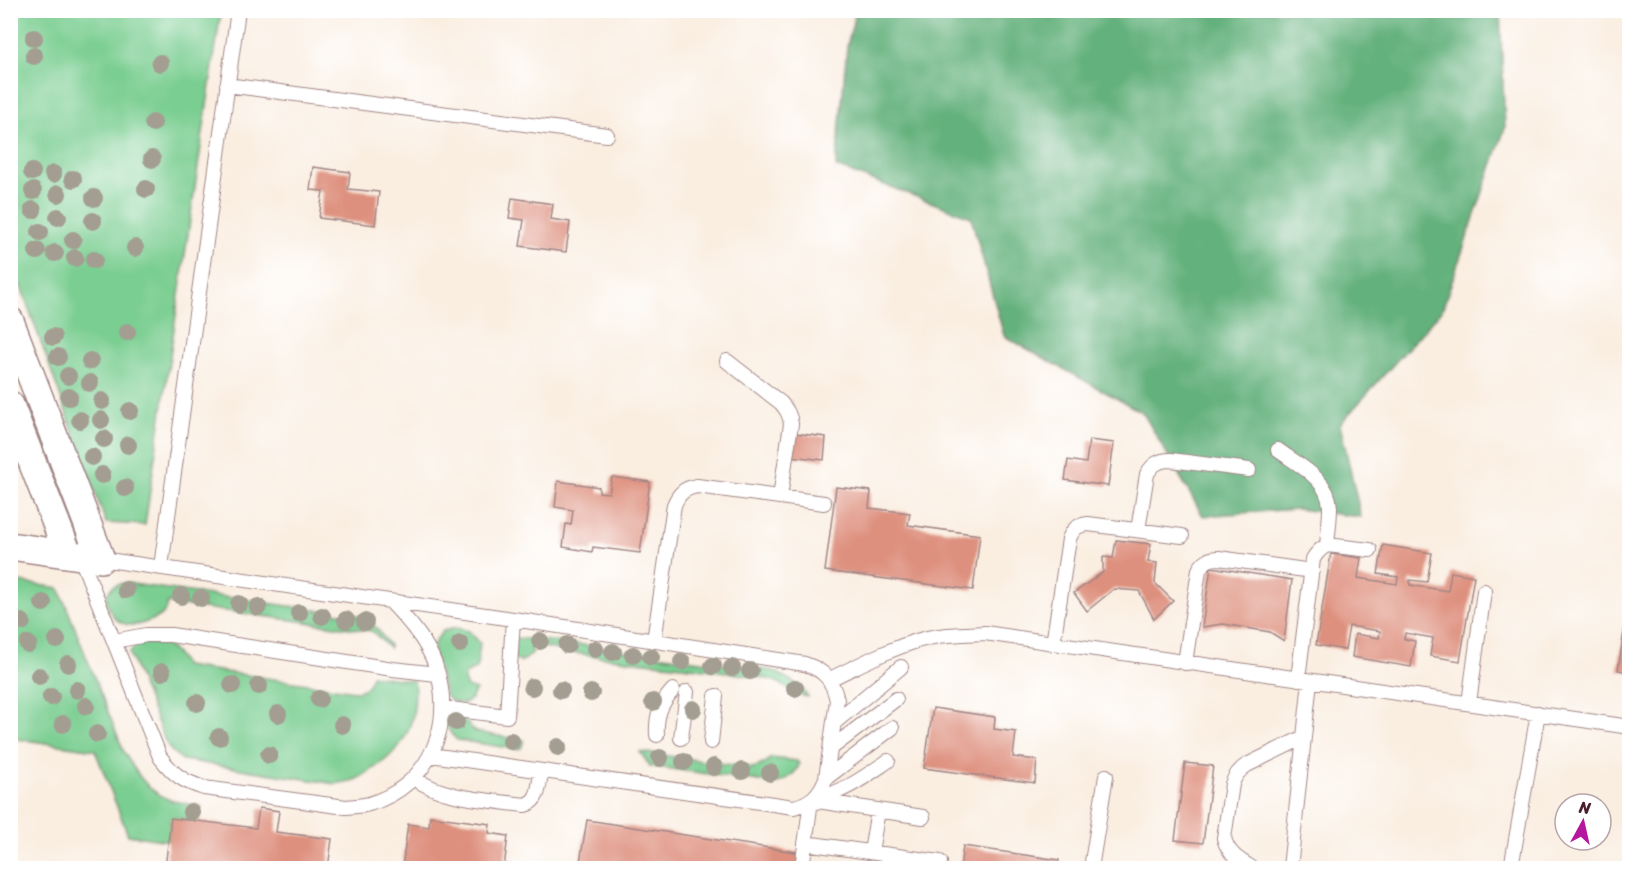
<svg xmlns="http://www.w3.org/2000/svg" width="1640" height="879" font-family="Sriracha,sans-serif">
	<rect width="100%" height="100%" fill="#fff"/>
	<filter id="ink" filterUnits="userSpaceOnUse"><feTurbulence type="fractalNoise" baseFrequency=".0167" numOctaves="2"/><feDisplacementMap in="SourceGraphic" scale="12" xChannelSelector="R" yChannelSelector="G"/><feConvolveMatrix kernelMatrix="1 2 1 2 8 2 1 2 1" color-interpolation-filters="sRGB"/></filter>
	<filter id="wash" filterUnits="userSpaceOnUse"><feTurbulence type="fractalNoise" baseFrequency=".008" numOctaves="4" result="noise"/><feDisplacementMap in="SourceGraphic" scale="24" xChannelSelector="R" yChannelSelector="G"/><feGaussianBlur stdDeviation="1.35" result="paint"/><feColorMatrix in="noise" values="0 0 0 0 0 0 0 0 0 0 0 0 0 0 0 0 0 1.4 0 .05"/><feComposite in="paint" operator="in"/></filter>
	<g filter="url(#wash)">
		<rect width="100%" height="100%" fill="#faeee1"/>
		<path fill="#7ace91" stroke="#62765e" stroke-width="1.5" d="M11,10l210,1 -76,514 -39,-2 -95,-264z
			M19,582l40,6 65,164c11,19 23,39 44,47 10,4 22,5 33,7l-2,15 -28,-3 -3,23 -40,-6 -33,-85 -84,-12v-107z
			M125,583l235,33 15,10 14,19v3l-17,-17 -204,-28c-3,11 -7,14 -19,18 -9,4 -18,6 -27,2 -10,-4 -20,-22 -13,-32 3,-6 10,-7 16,-8z
			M456,628l13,3 11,12 -3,25 -12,6 -1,7 3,6 9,3c-1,1 -4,7 -5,9 -7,8 -21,3 -26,-4l-12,-46 2,-8 8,-10z
			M514,638l47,4 213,29 26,15 8,11c-17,-2 -20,-11 -33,-16 -11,-4 -24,-5 -36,-7 -68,-12 -137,-13 -204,-29l-4,1 2,6 -7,7 -6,3 -6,-4z
			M144,643c26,0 26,3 41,23l170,25c10,0 14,-6 17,-16l42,6c4,39 -7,66 -40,87 -6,4 -13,10 -20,12 -6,2 -12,2 -18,4l-153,-24 -11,-8 -6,-9 -37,-90 7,-7z
			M446,712l12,1 17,19 49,8 -3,8 -6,1 -58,-9c-9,-8 -12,-16 -11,-28z
			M640,752l113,16 11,-4 7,-6 26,3 2,3c-2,9 -15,19 -25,19l-124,-17z"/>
		<path fill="#63b17b" stroke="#566853" stroke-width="1.5" d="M856,11h644l5,117 -63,182 -102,114 21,93 -64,-8 -94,7 -60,-103 -139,-77 -33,-119 -135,-50 11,-121z"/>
		<g id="blocks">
			<path fill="#de907e" d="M313,167l37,5 -2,17 31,3 -4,33 -56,-7 4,-27 -13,-1z
				M512,198l41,6 -2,15 19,3 -4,30 -46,-6 4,-26 -15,-2z
				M794,433l32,4 -2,23 -33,-4z
				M1089,440l25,3 -6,43 -43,-6 3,-20 18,3z
				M612,477l38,5 -10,71 -47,-6 -1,5 -29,-5 3,-23 5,1 2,-15 -18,-3 3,-26 41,6v5l10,1z
				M836,487l35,4 -2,17 41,5 -2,12 72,10 -7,55 -148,-19z
				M1116,540l35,4 -3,18 9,1 -2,20 18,18 -19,18 -15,-28 -25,-2 -27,22 -13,-18 29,-21v-15l10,1z
				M1383,545l49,8 -5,29 -17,-2v5l38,6 3,-19 23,4 -14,85 -30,-5 3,-18 -28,-5 -1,6 11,2 -4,26 -59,-10 3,-23 24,4 1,-7 -31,-5 -4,24 -29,-5 15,-91 30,4 -3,20 39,6 1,-7 -20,-3z
				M1211,567l81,13 -8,61 -14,-9 -47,-8 -21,3z
				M1628,606h2v66l-12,-2z
				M933,708l62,9 -1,12 22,3 -3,25 24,3 -2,23 -111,-15z
				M1185,763l28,3 -10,77 -28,-3z
				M259,808l20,3 -3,21 56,7 -4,29h-163l6,-50 85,10z
				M430,816l60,8 -1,9 19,3 -4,32h-102l6,-44 21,3z
				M587,820l215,33 -2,15h-221z
				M963,846l96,14 -1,8h-98z"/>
		</g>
	</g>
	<g filter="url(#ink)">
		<use href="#blocks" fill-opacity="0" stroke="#a28686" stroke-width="1.5"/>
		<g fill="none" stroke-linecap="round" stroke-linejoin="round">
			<defs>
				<path id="lane" d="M227,85l380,50
					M727,361l54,42c6,7 9,12 10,21l-11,73
					M1278,450c20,15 51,29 52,57 0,13 -2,26 -3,38
					M1138,530l9,-56c6,-10 12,-14 24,-14l78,10
					M80,556l80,201c14,18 22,24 44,31l142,19c8,-1 16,-1 23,-3 62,-19 87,-81 66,-140 -9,-24 -27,-44 -45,-63
					M101,559l412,60 292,45c20,7 27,15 32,36l-11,78c-6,16 -15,25 -32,29l-363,-52
					M161,567l77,-557
					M114,641l32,-6h25l222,34 44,5
					M654,641l20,-136c5,-12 11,-17 23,-19l127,17
					M1053,644l16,-105c4,-10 8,-14 19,-15l94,12
					M1185,663l14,-93c5,-9 10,-12 20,-12l93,13
					M830,679c29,-14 59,-30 90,-39 21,-6 43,-6 65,-7l645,94
					M1298,679l15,-120c4,-7 7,-10 14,-14l43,5
					M1469,703l15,-112
					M442,708l65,8 6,-97
					M835,722l66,-55
					M657,735c-1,-19 3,-31 16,-45
					M681,738l6,-46
					M711,742l5,-46
					M830,749l66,-50
					M414,778c29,21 75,22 111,27 15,-4 14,-21 16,-34
					M826,778l66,-50
					M816,799c30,-8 47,-21 72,-38
					M811,800l112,17
					M805,843l135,19
					M871,852l7,-42
					M802,868l9,-68
					M1091,868l15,-92
					M1252,868c-13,-8 -24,-14 -28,-30l8,-54c3,-9 7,-14 15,-19l57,-28
					M1290,868l20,-187
					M1511,868l27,-155"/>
				<path id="street" d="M10,321l91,238 -91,-13
					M10,405l58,149"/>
			</defs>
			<use href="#lane" stroke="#a28686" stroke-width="16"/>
			<use href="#street" stroke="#a28686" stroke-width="30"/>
			<use href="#lane" stroke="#fff" stroke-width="14"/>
			<use href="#street" stroke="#fff" stroke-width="27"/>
		</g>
		<g fill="#a39e91">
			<circle cx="34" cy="38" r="9"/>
			<circle cx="34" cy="56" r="9"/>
			<circle cx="160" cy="63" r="9"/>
			<circle cx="153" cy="123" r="9"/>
			<circle cx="152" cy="159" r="9"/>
			<circle cx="32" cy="172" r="9"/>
			<circle cx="53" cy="174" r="9"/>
			<circle cx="73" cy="179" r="9"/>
			<circle cx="146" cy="189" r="9"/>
			<circle cx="33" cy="191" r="9"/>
			<circle cx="58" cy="194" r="9"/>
			<circle cx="94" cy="198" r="9"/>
			<circle cx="33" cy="210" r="9"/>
			<circle cx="58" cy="217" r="9"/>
			<circle cx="93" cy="221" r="9"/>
			<circle cx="40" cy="232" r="9"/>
			<circle cx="73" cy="240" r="9"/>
			<circle cx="135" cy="248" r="9"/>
			<circle cx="37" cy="251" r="9"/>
			<circle cx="55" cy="253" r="9"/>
			<circle cx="75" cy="258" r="9"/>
			<circle cx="94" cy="260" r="9"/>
			<circle cx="127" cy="332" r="9"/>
			<circle cx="53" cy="337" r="9"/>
			<circle cx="58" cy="357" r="9"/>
			<circle cx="90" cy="361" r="9"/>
			<circle cx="68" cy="376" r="9"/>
			<circle cx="90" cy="383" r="9"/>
			<circle cx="69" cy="397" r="9"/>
			<circle cx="102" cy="401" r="9"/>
			<circle cx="130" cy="411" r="9"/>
			<circle cx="80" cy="420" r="9"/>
			<circle cx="101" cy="420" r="9"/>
			<circle cx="104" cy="439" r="9"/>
			<circle cx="128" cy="445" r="9"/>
			<circle cx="92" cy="457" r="9"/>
			<circle cx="102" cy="475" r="9"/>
			<circle cx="125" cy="488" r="9"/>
			<circle cx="126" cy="590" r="9"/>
			<circle cx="181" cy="596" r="9"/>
			<circle cx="201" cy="598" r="9"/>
			<circle cx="43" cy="603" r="9"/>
			<circle cx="239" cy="604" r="9"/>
			<circle cx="258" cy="607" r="9"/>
			<circle cx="299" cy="613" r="9"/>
			<circle cx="322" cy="616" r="9"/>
			<circle cx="346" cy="620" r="9"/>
			<circle cx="22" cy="622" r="9"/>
			<circle cx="365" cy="622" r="9"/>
			<circle cx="57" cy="640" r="9"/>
			<circle cx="540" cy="641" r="9"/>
			<circle cx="28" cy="644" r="9"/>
			<circle cx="460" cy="644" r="9"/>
			<circle cx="567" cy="645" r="9"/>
			<circle cx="595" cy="649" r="9"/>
			<circle cx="613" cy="652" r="9"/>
			<circle cx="633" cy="655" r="9"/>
			<circle cx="651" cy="657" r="9"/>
			<circle cx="682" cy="662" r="9"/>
			<circle cx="68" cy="664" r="9"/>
			<circle cx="713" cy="666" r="9"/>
			<circle cx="732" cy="668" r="9"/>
			<circle cx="750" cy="671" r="9"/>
			<circle cx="162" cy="672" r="9"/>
			<circle cx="39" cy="676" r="9"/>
			<circle cx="232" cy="685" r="9"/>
			<circle cx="259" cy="686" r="9"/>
			<circle cx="532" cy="687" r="9"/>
			<circle cx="795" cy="688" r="9"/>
			<circle cx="77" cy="690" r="9"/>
			<circle cx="561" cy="690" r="9"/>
			<circle cx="591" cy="693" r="9"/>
			<circle cx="51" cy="697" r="9"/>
			<circle cx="319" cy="699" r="9"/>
			<circle cx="653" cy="702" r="9"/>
			<circle cx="197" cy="703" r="9"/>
			<circle cx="86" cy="706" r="9"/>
			<circle cx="693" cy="709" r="9"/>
			<circle cx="278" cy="714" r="9"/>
			<circle cx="456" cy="722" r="9"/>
			<circle cx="63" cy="724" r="9"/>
			<circle cx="342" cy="725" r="9"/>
			<circle cx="97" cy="734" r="9"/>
			<circle cx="219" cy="737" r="9"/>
			<circle cx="511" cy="741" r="9"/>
			<circle cx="558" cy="747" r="9"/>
			<circle cx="269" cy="755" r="9"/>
			<circle cx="660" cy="758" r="9"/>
			<circle cx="684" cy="762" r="9"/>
			<circle cx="714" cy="767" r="9"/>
			<circle cx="742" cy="771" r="9"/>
			<circle cx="770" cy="773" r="9"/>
			<circle cx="191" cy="812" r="9"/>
		</g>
	</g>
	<rect width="1640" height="879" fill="none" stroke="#fff" stroke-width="36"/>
	<g transform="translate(1583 822) rotate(8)"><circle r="28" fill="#ffffff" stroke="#b7a5aa" stroke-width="1.5"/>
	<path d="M0-4.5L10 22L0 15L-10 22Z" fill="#b5179e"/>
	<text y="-9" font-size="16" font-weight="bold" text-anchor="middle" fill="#4a1f2b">N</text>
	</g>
</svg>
